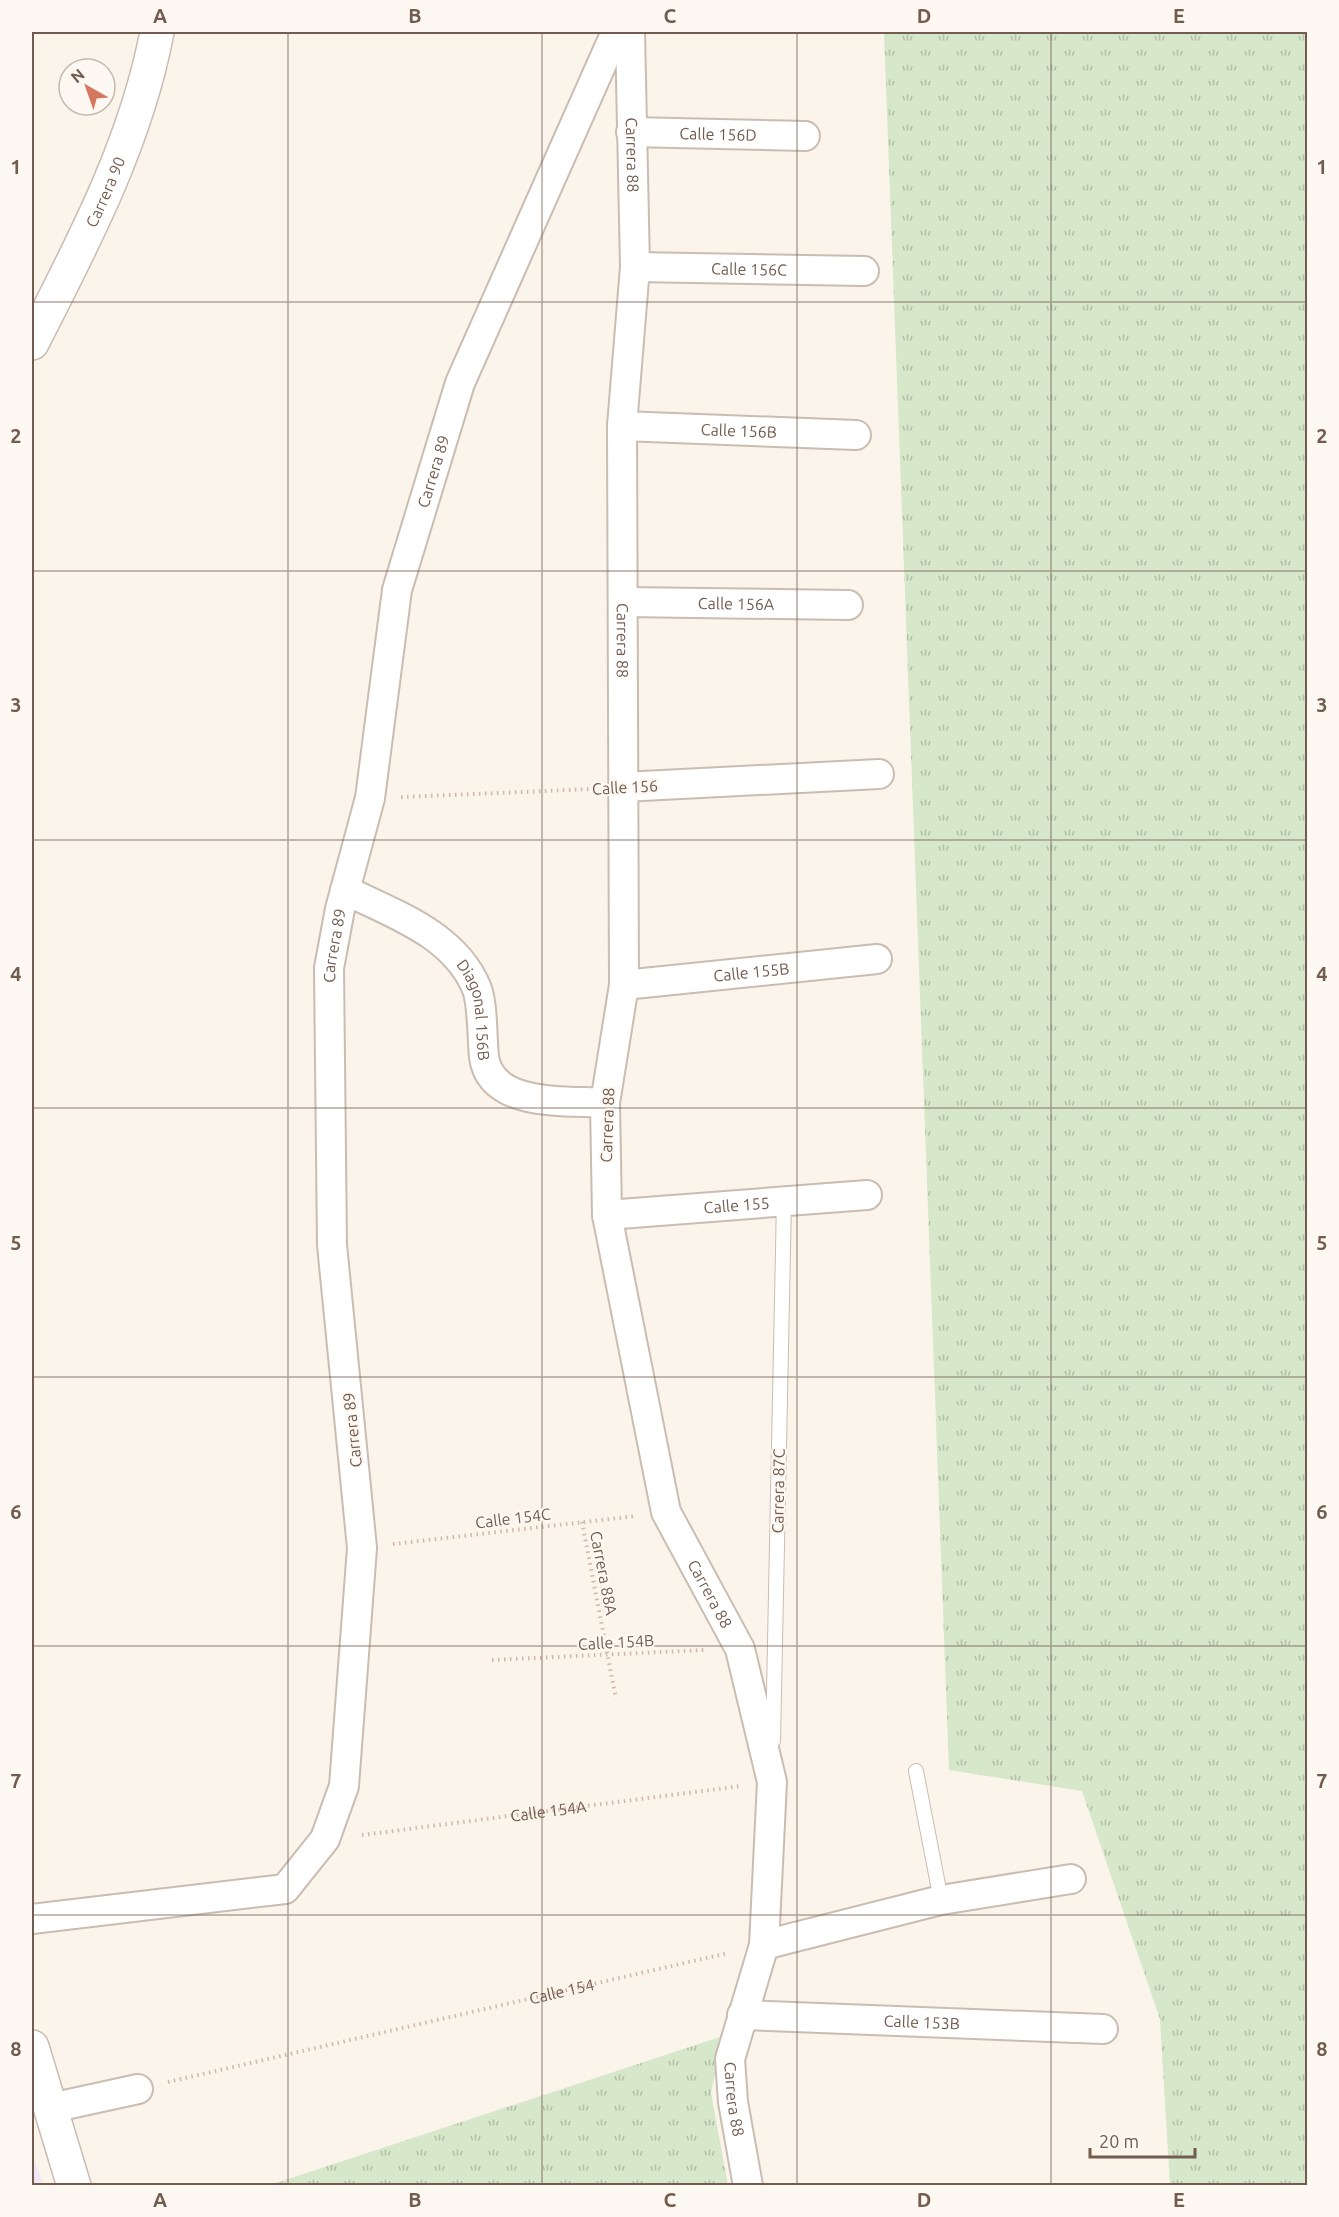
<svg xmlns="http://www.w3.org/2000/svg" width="1339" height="2217" font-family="Ubuntu,sans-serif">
	<defs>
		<pattern id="grass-tufts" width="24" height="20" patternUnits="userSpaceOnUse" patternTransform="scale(1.5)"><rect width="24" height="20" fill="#d6e7ca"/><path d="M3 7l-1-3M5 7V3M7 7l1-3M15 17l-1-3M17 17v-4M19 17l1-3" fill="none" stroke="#b2bea6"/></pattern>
	</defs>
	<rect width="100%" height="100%" fill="#faf4ea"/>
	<path fill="#f1e7f7" d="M32,2156l12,29h-12z"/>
	<path fill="url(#grass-tufts)" d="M884,32h423v2153h-137l-10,-166 -78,-228 -133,-21z
		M723,2036l-12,57 17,92 -461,1z"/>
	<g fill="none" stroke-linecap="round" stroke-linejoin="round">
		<defs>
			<path id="service" d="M773,1741l11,-540
				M916,1771l25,129"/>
			<g id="minor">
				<path id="s3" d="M630,32l5,235 -13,159 2,559 -19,118 2,112 59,297 74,137 32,133 -8,163 -34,114 3,43 15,84"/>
				<path id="s4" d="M631,132l174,4"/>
				<path id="s5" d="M635,267l229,4"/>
				<path id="s6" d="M622,426l234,9"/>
				<path id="s7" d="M624,602l224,3"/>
				<path d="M623,787l256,-13"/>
				<path id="s8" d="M345,890c48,24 110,44 132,99 6,17 5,49 7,68 7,51 83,43 121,46"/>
				<path id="s9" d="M624,985l253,-26"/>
				<path id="s10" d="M607,1215l260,-20"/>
				<path id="s11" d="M32,1919l253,-30 40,-50 19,-53 18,-238 -30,-303 -3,-277 11,-59 30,-111 27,-208 63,-207 156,-351"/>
				<path d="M764,1945l177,-45 130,-21"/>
				<path id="s12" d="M742,2015l361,14"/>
				<path d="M51,2108l87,-19"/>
			</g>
			<g id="tertiary">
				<path id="s13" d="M32,343c51,-100 104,-200 125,-311"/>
				<path d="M32,2047l42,139"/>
			</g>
		</defs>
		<use href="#service" stroke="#cbbcb1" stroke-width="16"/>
		<use href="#minor" stroke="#cbbcb1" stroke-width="32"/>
		<use href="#tertiary" stroke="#cbbcb1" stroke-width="36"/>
		<g stroke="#d2b7a8" stroke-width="4" stroke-dasharray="1.5 4.5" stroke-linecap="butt">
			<path d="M401,797l190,-8"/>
			<path d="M582,1522l34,177"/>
			<path d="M393,1544l243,-28"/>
			<path d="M492,1660l212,-10"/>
			<path id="s1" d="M362,1835l379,-49"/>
			<path id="s2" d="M168,2082l560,-129"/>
		</g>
		<use href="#service" stroke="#fff" stroke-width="14"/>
		<use href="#minor" stroke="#fff" stroke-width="28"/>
		<use href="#tertiary" stroke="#fff" stroke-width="33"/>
	</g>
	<path fill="none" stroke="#725c50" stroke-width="1.5" stroke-opacity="0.55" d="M288,32v2154M542,32v2154M797,32v2154M1051,32v2154M32,302h1276M32,571h1276M32,840h1276M32,1108h1276M32,1377h1276M32,1646h1276M32,1915h1276"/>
	<g text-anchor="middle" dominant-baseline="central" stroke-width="4.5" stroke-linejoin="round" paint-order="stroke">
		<g font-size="16" fill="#725c50" stroke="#fdf8f1">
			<text stroke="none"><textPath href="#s4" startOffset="87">Calle 156D</textPath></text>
			<text stroke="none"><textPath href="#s3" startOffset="123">Carrera 88</textPath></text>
			<text stroke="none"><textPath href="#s13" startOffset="168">Carrera 90</textPath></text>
			<text stroke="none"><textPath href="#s5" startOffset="114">Calle 156C</textPath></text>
			<text stroke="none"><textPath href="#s6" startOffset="117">Calle 156B</textPath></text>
			<text stroke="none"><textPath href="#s11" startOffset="1704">Carrera 89</textPath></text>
			<text stroke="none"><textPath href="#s7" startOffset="112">Calle 156A</textPath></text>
			<text stroke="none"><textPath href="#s3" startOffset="609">Carrera 88</textPath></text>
			<text transform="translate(625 787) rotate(-3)">Calle 156</text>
			<text stroke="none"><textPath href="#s11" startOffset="1218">Carrera 89</textPath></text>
			<text stroke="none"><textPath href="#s9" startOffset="128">Calle 155B</textPath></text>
			<text stroke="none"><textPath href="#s8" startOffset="189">Diagonal 156B</textPath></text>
			<text transform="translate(607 1125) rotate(-88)">Carrera 88</text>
			<text stroke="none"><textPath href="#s10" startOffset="130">Calle 155</textPath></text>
			<text transform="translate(352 1430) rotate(-96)">Carrera 89</text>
			<text transform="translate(778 1491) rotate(-89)">Carrera 87C</text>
			<text transform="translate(513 1518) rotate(-7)">Calle 154C</text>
			<text transform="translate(604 1573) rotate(79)">Carrera 88A</text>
			<text stroke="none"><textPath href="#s3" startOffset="1581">Carrera 88</textPath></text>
			<text transform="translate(616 1642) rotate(-3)">Calle 154B</text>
			<text stroke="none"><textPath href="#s1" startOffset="188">Calle 154A</textPath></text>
			<text stroke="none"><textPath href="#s2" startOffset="404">Calle 154</textPath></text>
			<text stroke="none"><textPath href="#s12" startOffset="180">Calle 153B</textPath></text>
			<text stroke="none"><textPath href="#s3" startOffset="2103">Carrera 88</textPath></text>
		</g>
	</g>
	<rect width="1339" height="2217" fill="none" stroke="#fdf8f1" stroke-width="66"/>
	<g transform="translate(87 87) rotate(320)"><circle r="28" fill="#fdf8f1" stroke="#c5bab1" stroke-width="1.5"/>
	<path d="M0-4.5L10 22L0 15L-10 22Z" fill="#d5765f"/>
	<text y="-9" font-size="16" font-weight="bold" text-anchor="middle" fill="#725c50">N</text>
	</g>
	<path d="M1090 2148v9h105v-9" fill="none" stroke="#725c50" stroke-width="3"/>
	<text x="1099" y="2148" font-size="18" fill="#725c50" stroke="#fdf8f1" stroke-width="4.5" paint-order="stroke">20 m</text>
	<rect x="33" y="33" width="1273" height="2151" fill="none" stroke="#725c50" stroke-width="2"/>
	<g font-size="20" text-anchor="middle" font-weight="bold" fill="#725c50">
		<text x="160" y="23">A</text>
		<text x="415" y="23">B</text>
		<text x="670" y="23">C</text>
		<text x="924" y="23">D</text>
		<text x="1179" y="23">E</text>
		<text x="16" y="174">1</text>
		<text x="1322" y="174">1</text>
		<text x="16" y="443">2</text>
		<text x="1322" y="443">2</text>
		<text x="16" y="712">3</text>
		<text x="1322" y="712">3</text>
		<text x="16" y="981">4</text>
		<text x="1322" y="981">4</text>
		<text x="16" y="1250">5</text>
		<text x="1322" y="1250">5</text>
		<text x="16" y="1519">6</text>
		<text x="1322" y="1519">6</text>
		<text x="16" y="1788">7</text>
		<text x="1322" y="1788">7</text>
		<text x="16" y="2056">8</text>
		<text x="1322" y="2056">8</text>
		<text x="160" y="2207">A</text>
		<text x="415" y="2207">B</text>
		<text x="670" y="2207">C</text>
		<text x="924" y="2207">D</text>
		<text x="1179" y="2207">E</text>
	</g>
</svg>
